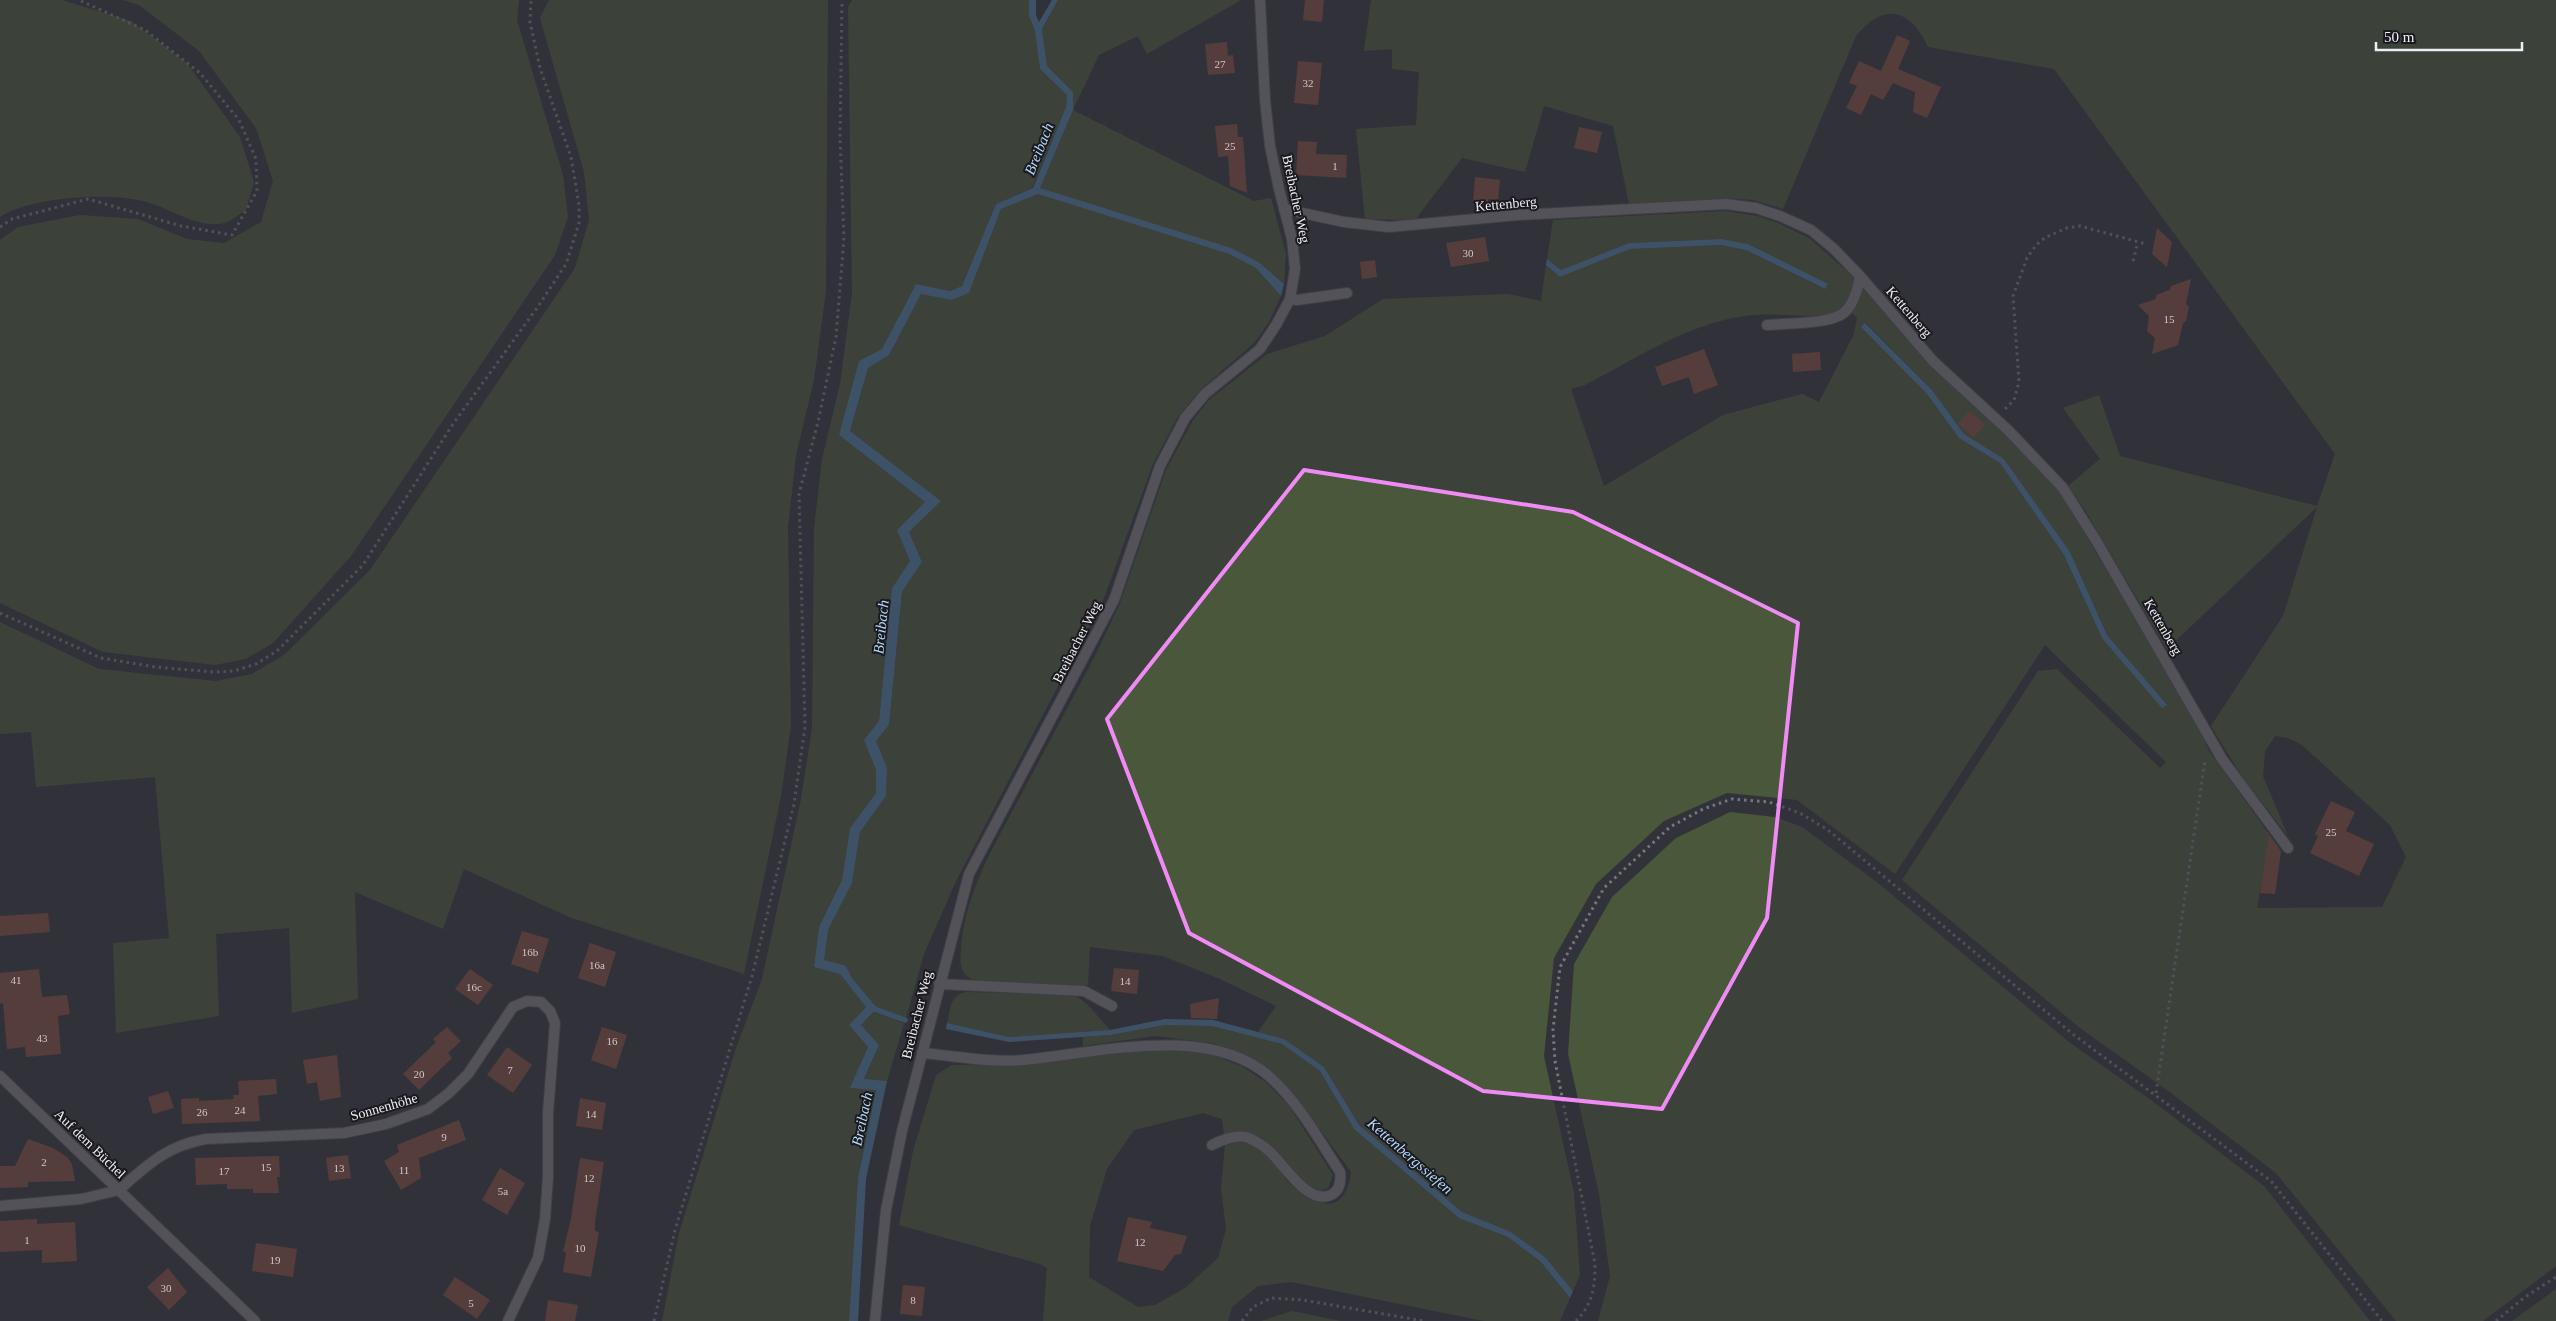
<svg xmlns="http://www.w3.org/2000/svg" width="2556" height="1321" font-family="Georgia,serif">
	<rect width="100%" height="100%" fill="#32323a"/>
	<path fill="#49573b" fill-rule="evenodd" d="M0,0h62l69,21 56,42 53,74 14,45 -8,28c-7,4 -18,14 -27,14 -28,2 -50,-17 -76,-23 -35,-9 -114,-4 -143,16z
		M123,0h396l-2,20 46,155 5,42 -13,38 -204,301 -78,87 -27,16 -31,6 -112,-13 -103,-49v-363l18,-13 62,-12 58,4 49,20 37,4 37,-21 12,-41 -17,-53 -57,-77 -60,-46z
		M549,0h279l-2,291 -12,89 -18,75 -8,73 3,198 -10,70 -37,178 -175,-57 -105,-48 -21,60 -88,-37 3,107 -66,14 -3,-85 -73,6 3,82 -103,17 -3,-90 56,-5 -14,-161 -119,10 -5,-55 -31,2v-112l99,47 117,12 36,-7 32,-19 86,-85 205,-302 14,-48 -5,-48 -44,-154z
		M852,0h177v16l6,15 5,38 27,26 -1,12 -34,81 -36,16 -34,82 -12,5 -34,-7 -34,65 -23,12 -20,74 86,67 -28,28 13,31 -18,27 -13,133 -15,19 12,30v23l-26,35 -8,52 -23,47 -5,40 26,7 26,33 -17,18 19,22 -17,41 25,1 -18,89 -9,143h-187l17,-88 56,-182 27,-72 39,-180 11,-71 2,-200 8,-69 18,-75 12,-91 -4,-286z
		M1058,0h183l-94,54 -9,-18 -39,19 -26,55 181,91 17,-3 15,56 -2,30 -24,-21 -220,-75 33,-78v-18l-26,-26 -5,-37z
		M1371,0h1185v1266l-73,55h-87l-120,-148 -109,-83 -87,-62 -178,-148 136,-209 19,-2 103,99 6,-6 -121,-117 -150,229 -98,-74 -70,-7 -63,28 -68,63 -42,74 -10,98 30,137 6,82 -7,16 -28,-34 -34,-25 -49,-20 -103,-87 -35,-58 -40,-28 -26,-7 18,-26 -56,-27 -57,-23 -73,-9 -2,38 -102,-2c-8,-2 -18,-3 -23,-12 -4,-7 -2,-15 -2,-23 2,-34 14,-62 28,-93l105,-197 26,-55 46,-133 27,-50 16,-20 58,-46 58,-18 58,-37 125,-5 33,7 5,-36 14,12 70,-28 91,-4 25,5 78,39 4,-4 -80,-41 -27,-5 -92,4 -68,27 -14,-11 6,-39 172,-9 32,5 21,7 31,15 56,49 65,77 75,70 52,54 138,230 14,33 68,94 -12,19 -8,44 125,-1 24,-50 -16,-32 -88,-80 -14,-7 -13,-2 -10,15 -2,25 25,60 -45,-58 -32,-52 72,-110 34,-109 -150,142 -82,-139 -17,-24 32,-27 -37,-51 36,-13 21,61 197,50 18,-52 -281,-385 -126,-22c-17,-38 -44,-46 -72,-11l-73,173 -30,-9 -27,-2 -97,6 -16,-78 -69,-20 -19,66 -63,-14 -47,62 -50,-1 -9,-90 60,-4 3,-53 -27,-3v-20l-28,2zM1844,305l13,13 -3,16 -35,68 -17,-8 -79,21 -119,71 -33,-97 14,-4c52,-27 108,-65 169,-70 25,-2 51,3 76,0l10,-4zM1866,323l66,67 32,44 40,25 66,93 37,83 59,70 -64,-67 -38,-83 -64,-92 -41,-25 -32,-44 -66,-67z
		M1038,194l191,60 27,14 25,28 -12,26 -15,21 -53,46 -24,29 -24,46 -49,134 -148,283 -32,73 -18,64 -29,-10 -25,-30 -6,-12 -23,-5 5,-31 24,-47 8,-51 26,-36 1,-28 -11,-27 13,-16 13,-133 20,-30 -13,-30 32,-31 -91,-70 18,-63 21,-13 32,-61 30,6 18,-7 32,-84z
		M1730,812l45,5 27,10 76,56 191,159 86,61 109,83 106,135h-772l12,-45 -11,-82 -31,-140 6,-90 38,-67 64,-59z
		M966,992l109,3 13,10 22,25 -101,7 -62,-14c4,-15 3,-28 19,-31z
		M873,1012l31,11 -17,58 -23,-1 15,-35 -18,-20z
		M1165,1025l47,1 70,18 38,27 34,58 105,89 49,19 33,25 29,36 -10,23h-76l-193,-39 -33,4 -26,21 -4,14h-185l4,-53 -7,-4 -141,-39 14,-74 23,-76 16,-10 72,-1 131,-17 58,8 30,12 24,16 22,23 44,69 -5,13 -8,3 -26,-15 -23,-28 -47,-13 -2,-16 -19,-6 -69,17 -27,39 -17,57 -1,51 49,30 17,-2 30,-17 33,-30 8,-29 -5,-41 4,-43c15,-5 27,-2 40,7 8,6 14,19 21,28 5,5 12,9 19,14 26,19 42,9 46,-22l-53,-73 -23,-25 -26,-18 -37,-13 -57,-7 -72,10v-9l27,-2z
		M2556,1289v32h-44z
		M1292,1311l49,10h-80z"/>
	<path fill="#4f7a9e" d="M1029,0h7v15l3,7 13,-22h6l-16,29 5,37 26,26v18l-33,78 191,60 29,15 24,21 -3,12 -25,-28 -27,-14 -191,-60 -37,15 -32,84 -18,7 -30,-6 -32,61 -21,13 -18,63 91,70 -32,31 13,30 -20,30 -13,133 -13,16 11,27 -1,28 -26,36 -8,51 -24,47 -4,30 22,6 6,12 25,30 -16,17 18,20 -15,34 23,2 -21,98 -8,142h-9l9,-143 18,-88 -26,-2 18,-41 -19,-22 17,-18 -26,-33 -26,-7 5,-40 23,-47 8,-52 26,-35v-23l-12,-30 15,-19 13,-133 18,-27 -13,-31 28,-28 -86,-67 20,-74 23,-12 34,-65 34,7 12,-5 34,-82 37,-16 33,-81 1,-12 -27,-26 -5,-38 -6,-15z
		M1721,239l27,5 80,40 -3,5 -79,-39 -25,-5 -91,4 -70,28 -14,-12 1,-6 14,11 68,-27z
		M1865,323l67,67 32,44 40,25 66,93 37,83 60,70 -5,3 -60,-70 -38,-83 -64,-92 -41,-25 -32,-44 -66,-67z
		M1165,1019l48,1 71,19 40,28 35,58 103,87 49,20 34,25 28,34 -3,7 -29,-36 -33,-25 -49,-19 -105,-89 -34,-58 -38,-27 -70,-18 -47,-1 -55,10 -101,7 -63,-13 1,-6 62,14 101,-7z"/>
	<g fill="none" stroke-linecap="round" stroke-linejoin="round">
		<path stroke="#4f7a9e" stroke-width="5.5" d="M871,1008l34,12"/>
	</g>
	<path fill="#804d3e" d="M1305,0h19l-2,22 -19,-2z
		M1897,35l13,6 -12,28 43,18 -14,31 -14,-6 2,-20 -22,-9 -10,17 -12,-6 -10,21 -15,-7 11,-22 -8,-3 10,-22 22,10z
		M1227,42l1,14 5,-1 2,18 -27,2 -3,-31z
		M1298,61l24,2 -4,42 -24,-2z
		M1237,124l1,13h5l4,56 -17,-7 -2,-30 -10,1 -3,-31z
		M1579,127l23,5 -5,21 -23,-5z
		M1298,141l19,1 -1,12 31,1 -1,23 -50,-3z
		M1475,177l25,3 -2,20 -10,-1v6l-15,-2z
		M2157,228l15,14 -5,25 -15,-13z
		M1485,237l4,24 -38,6 -5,-24z
		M1375,260l2,17 -15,2 -2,-17z
		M2191,279l-5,25 3,3 -3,14 -3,2 -5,22 -26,9 3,-16 -8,-7 2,-15 -11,-11 18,-6v-4l14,-5 1,-4z
		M1704,349l14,36 -24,9 -5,-17 -27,9 -7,-19z
		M1820,352l1,18 -28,2 -1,-18z
		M1969,411l16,14 -11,12 -16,-13z
		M2331,801l24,11 -9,19 28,13 -15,32 -49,-23 8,-17 -3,-2z
		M2269,835l12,16 -6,43 -15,-1z
		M48,913l2,19 -50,4v-20z
		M522,931l27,8 -11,34 -27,-9z
		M590,943l26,9 -11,35 -27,-9z
		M1114,968l25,2 -2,24 -26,-3z
		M39,969l3,28 25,-2 3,19 -12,2 3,38 -35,3 -1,-10 -18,2 -4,-46 -3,1v-31z
		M470,969l23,16 -15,20 -23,-16z
		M1219,998l-2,21 -26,-1 -1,-14z
		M447,1027l14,14 -13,12 4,5 -33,32 -16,-16 33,-32 -3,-3z
		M602,1027l25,8 -11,34 -25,-9z
		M507,1047l25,18 -19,28 -26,-18z
		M337,1055l4,42 -21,4 -3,-19 -10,2 -4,-24z
		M276,1079l1,15 -19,2 2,25 -78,3 -1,-25 18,-1v3l35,-2 -1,-4h6l-1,-14z
		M168,1091l6,17 -21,6 -5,-17z
		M580,1098l26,5 -4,27 -26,-4z
		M459,1120l7,20 -47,18 2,20 -20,12 -17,-29 15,-9 -2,-7z
		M28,1139l25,9 14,9 5,7 3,17 -47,1v5l-28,1v-22h15z
		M348,1155l3,23 -22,3 -3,-23z
		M279,1156l1,21h-3l2,16h-26v-4h-26v-5l-31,1 -1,-27z
		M580,1158l24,4 -9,60v9l4,1 -8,45 -28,-5 3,-20h-3l8,-34z
		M500,1168l25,15 -18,32 -25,-15z
		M1128,1217l24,5 -2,6 37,8 -6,18 -6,1 -12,16 -46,-10z
		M37,1219v5l38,-2 2,39 -35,2v-13l-42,2v-31z
		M256,1243l41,6 -4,28 -41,-6z
		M168,1268l19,24 -18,18 -22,-23z
		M455,1277l35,23 -13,19 -34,-24z
		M903,1285l22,2 -3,29 -22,-2z
		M548,1300l30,5 -3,16h-30z"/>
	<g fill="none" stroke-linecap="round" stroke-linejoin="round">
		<defs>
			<path id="service" d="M1284,209l60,13 45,5 129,-12 208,-11 30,4 24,8 31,14 23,19 26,27 73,85 76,70 54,57 34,54 125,217 66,89
				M1290,299l7,1 50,-7
				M1767,325c18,-2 66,0 79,-14 9,-10 12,-22 14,-35
				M939,984l145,7 28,15
				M922,1053c34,3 69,10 102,7 74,-7 185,-37 246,17 29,26 49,63 70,95 1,8 1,18 -9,23 -23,11 -48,-32 -62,-44 -5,-5 -14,-10 -20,-13 -11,-4 -27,2 -37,7"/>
			<path id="minor" d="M0,1076l255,245
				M119,1190c28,-25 49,-45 87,-51l138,-6 42,-9 42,-15 21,-16 19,-19 45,-67 14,-6 14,1 9,9 5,12 -7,90v64l-3,42 -7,39 -30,63
				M0,1206l81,-7 38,-9
				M875,1321l11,-111 16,-79 67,-257 145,-274 46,-134 25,-48 20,-24 55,-45 16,-24 14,-26 5,-30 -3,-30 -13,-50 -9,-43 -5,-46 -5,-100"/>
		</defs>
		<use href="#service" stroke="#505058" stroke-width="12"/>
		<use href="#minor" stroke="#505058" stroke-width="12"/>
		<path stroke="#76767d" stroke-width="3" stroke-dasharray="2.5 4" stroke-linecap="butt" d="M0,227l12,-8 76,-20 93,27 51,9 25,-44 -1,-32 -17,-39 -39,-47 -55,-43 -66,-30
			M2133,261l5,-19
			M2005,409l9,-9 5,-18 -6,-86 14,-38 9,-13 10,-8 21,-9 13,-2 66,18
			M0,613l101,45 54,9 59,5 20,-1 22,-7 21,-13 86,-86 90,-141 84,-116 29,-44 13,-41v-18l-8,-48 -31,-89 -10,-46 1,-22
			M2156,1093l49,-333
			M654,1321l21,-91 77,-254 42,-172 11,-77 -6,-233 19,-72 18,-85 8,-99 -4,-100 2,-138
			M1242,1321l11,-14 18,-9 32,2 121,21
			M1576,1321c17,-17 19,-34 19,-57l-40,-203 -2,-31 7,-63 44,-79 66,-61 33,-18 29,-10 37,3 31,11 28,17 246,205 197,146 111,140
			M2496,1321l29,-24 31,-20"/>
		<use href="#service" stroke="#7c7b7f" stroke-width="10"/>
		<use href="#minor" stroke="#7c7b7f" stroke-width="10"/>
	</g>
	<path d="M0 0H2556V1321H0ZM1304,470l269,42 225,111 -31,295 -105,191 -179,-18 -294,-158 -82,-214z" fill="#32323a" fill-opacity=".55" fill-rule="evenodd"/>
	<path fill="none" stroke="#f08bf5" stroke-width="4" stroke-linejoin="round" d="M1304,470l269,42 225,111 -31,295 -105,191 -179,-18 -294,-158 -82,-214z"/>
	<g text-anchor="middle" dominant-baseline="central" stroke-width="4" stroke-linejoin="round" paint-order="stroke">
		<g font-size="11" fill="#d2c5c6">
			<text x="1220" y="64">27</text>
			<text x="1308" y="83">32</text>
			<text x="1230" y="146">25</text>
			<text x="1335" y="166">1</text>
			<text x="1468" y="253">30</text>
			<text x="2169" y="319">15</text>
			<text x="2331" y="832">25</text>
			<text x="530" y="952">16b</text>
			<text x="597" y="965">16a</text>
			<text x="16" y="980">41</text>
			<text x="1125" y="981">14</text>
			<text x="474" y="987">16c</text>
			<text x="42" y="1038">43</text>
			<text x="612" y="1041">16</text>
			<text x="510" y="1070">7</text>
			<text x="419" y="1074">20</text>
			<text x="240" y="1110">24</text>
			<text x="202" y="1112">26</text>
			<text x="591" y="1114">14</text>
			<text x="444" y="1137">9</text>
			<text x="44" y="1162">2</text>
			<text x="266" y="1167">15</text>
			<text x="339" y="1168">13</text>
			<text x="404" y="1170">11</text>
			<text x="224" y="1171">17</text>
			<text x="589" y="1178">12</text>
			<text x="503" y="1191">5a</text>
			<text x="27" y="1240">1</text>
			<text x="1140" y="1242">12</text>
			<text x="580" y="1248">10</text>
			<text x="275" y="1260">19</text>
			<text x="166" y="1288">30</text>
			<text x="913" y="1300">8</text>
			<text x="471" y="1303">5</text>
		</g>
		<g font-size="14" fill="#ededf3" stroke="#1a1a1e">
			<text transform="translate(1296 199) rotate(78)">Breibacher Weg</text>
			<text transform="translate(1506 204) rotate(-5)">Kettenberg</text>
			<text transform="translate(1909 312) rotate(49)">Kettenberg</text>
			<text transform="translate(2163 627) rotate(60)">Kettenberg</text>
			<text transform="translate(1077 642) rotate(-63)">Breibacher Weg</text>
			<text transform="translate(917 1015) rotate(-76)">Breibacher Weg</text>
			<text transform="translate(384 1107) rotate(-16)">Sonnenhöhe</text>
			<text transform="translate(90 1144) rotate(44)">Auf dem Büchel</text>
		</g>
		<g font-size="15" font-style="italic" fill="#b3dafc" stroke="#1a1a1e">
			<text transform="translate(1039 149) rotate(-68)">Breibach</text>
			<text transform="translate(881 627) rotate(-84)">Breibach</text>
			<text transform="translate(862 1119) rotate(-78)">Breibach</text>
			<text transform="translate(1410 1156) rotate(41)">Kettenbergssiefen</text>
		</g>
	</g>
	<path d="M2376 42v8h146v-8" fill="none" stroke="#ededf3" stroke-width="2.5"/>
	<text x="2384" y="42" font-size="15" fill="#ededf3" stroke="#1a1a1e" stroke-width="4" paint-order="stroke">50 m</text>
</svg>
